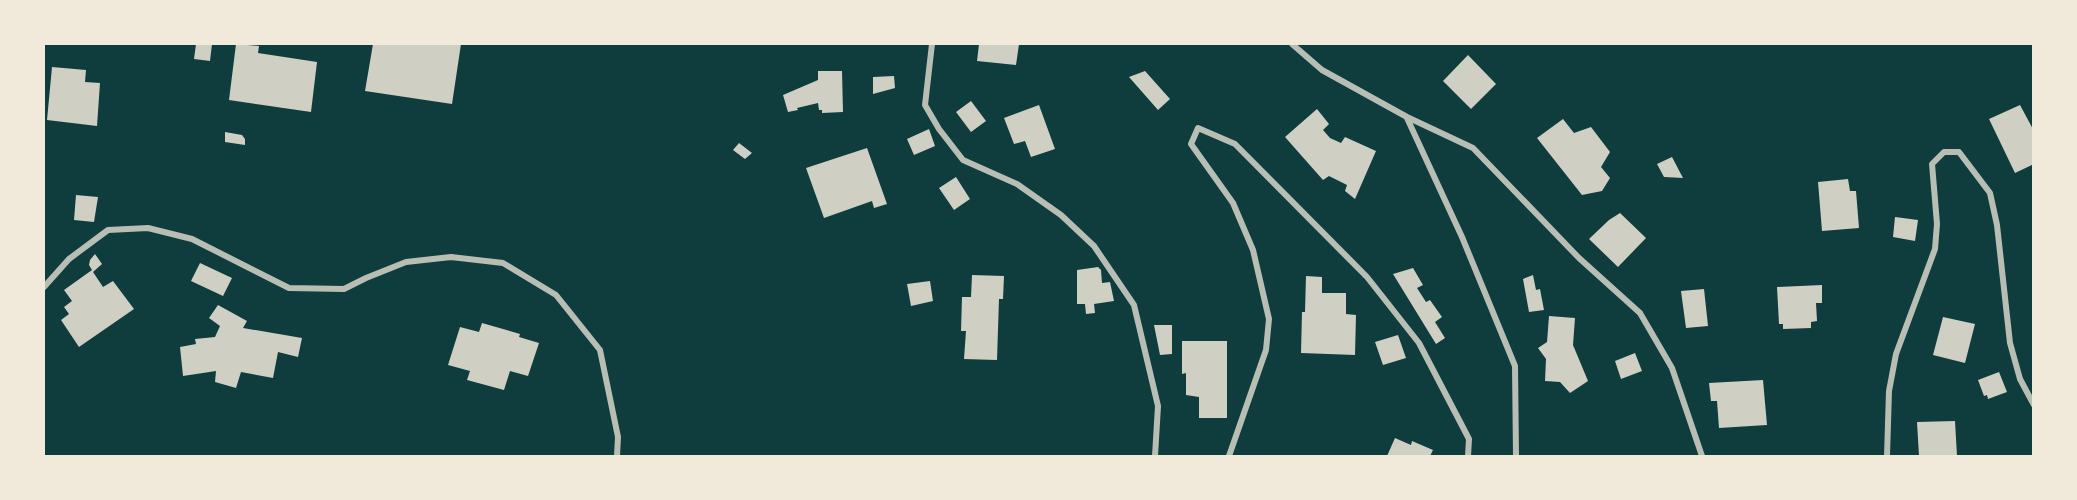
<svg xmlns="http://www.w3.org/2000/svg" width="2077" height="500" font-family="Montserrat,sans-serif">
	<rect width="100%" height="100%" fill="#0f3d3e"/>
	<path fill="#cfcfc3" d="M196,44h16l-2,17 -16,-2z
		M236,44l23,2 -1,7 59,9 -6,50 -82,-12z
		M373,44h88l-9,60 -87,-13z
		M979,44h40l-3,21 -39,-4z
		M1468,55l28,29 -25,25 -28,-28z
		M52,67l34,3 -1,12 15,1 -3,43 -50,-6z
		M818,71h24l1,41 -21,1v-3h-3l-1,-7 -21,5 1,2 -10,2 -5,-17 35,-15z
		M1145,71l25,28 -12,11 -29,-33z
		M894,76l1,12 -22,6v-17z
		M971,101l15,20 -15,11 -15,-20z
		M1039,105l16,44 -24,8 -6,-16 -11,3 -10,-26z
		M2020,105l14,26v33l-19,9 -26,-54z
		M1317,109l12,15 -6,6 7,8 11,5 4,-6 31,14 -21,48 -10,-8 2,-6 -18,-9 -6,4 -38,-43z
		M1563,119l11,14 17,-6 19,25 -9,15 9,11 -8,13 -20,4 -45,-57z
		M929,129l6,17 -21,9 -7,-16z
		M225,132l17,3 3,4v6l-20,-3z
		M739,143l13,10 -7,6 -12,-9z
		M867,148l20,56 -13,4 -2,-7 -48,17 -18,-50z
		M1672,157l11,21 -19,-1 -7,-13z
		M956,177l14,22 -16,11 -15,-22z
		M1848,179l2,12h6l3,37 -37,3 -4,-49z
		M76,195l22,2 -4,25 -20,-2z
		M1620,213l26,25 -28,29 -29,-28 20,-19z
		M1895,217l23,3 -3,21 -22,-4z
		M95,254l7,10 -9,8 10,15 10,-6 21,28 -55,38 -18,-27 8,-6 -5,-7 8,-6 -8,-11 28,-20 -3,-5 1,-5z
		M200,263l32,15 -9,18 -32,-15z
		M1098,267l3,3 1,13 8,-1 4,19 -20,3 1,9 -9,1 -1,-10h-8v-34z
		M1413,268l10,17 -6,3 9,14 4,-2 12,17 -7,5 10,16 -9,6 -43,-70z
		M972,275l32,1 -1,23h-4l-2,61 -33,-1 2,-28h-5l1,-34h9z
		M1533,275l3,15 4,-1 4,21 -15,2 -6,-33z
		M1306,276l16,1v16h24v21l10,1 -1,40 -54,-2 1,-41h3z
		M930,281l3,20 -22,5 -4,-22z
		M1822,285v18h-6l1,18 -6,1v6l-28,1v-5h-4l-2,-37z
		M1704,289l4,37 -22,2 -5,-37z
		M218,305l29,16 -4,7 59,10 -4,19 -20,-5 -5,26 -32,-6 -5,16 -21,-6 1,-11 -33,5 -3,-29 16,-3 -1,-5 20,-2 5,-11 -11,-8z
		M1549,316l26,2 -2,27 15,36 -18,12 -10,-11 -15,-1 1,-22 -8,-11 9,-6z
		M1943,317l32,7 -10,39 -32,-8z
		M482,323l38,11 -1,3 20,6 -11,33 -18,-5 -6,19 -37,-10 3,-9 -22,-6 12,-38 19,5z
		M1154,325h18v29l-12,1z
		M1398,335l8,23 -23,7 -8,-23z
		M1182,341h45v77h-28v-21l-13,-2v-22l-4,1z
		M1635,353l7,18 -21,8 -6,-18z
		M1999,372l8,20 -19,7 -1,-4 -3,1 -6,-16z
		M1763,380l4,45 -48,3 -2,-27h-6l-2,-18z
		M1955,421l2,35h-38l-2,-34z
		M1395,438l16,7 1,-4 21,9 -3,6h-43z"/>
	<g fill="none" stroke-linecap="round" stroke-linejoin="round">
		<path stroke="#b8beb3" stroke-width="6" d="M932,44l-7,61 14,24 24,31 54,24 44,31 33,31 40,59 24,101 -3,50
			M1292,44l30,26 85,47 66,31 106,110 61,55 32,55 30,88
			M1407,118l55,119 53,129 1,90
			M44,287l25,-28 39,-29 40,-2 44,11 97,49 55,1 22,-11 40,-16 45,-5 52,6 53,32 44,55 18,87 -1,19
			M1229,456l37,-106 3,-31 -16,-69 -20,-47 -42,-59 7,-16 37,16 132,133 52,66 50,96 -1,17
			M1887,456l2,-65 7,-37 39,-105 2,-25 -5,-60 12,-12h15l31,41 7,32 13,118 10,36 14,26"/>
	</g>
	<rect width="2077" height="500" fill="none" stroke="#f1e9da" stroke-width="90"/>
</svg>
